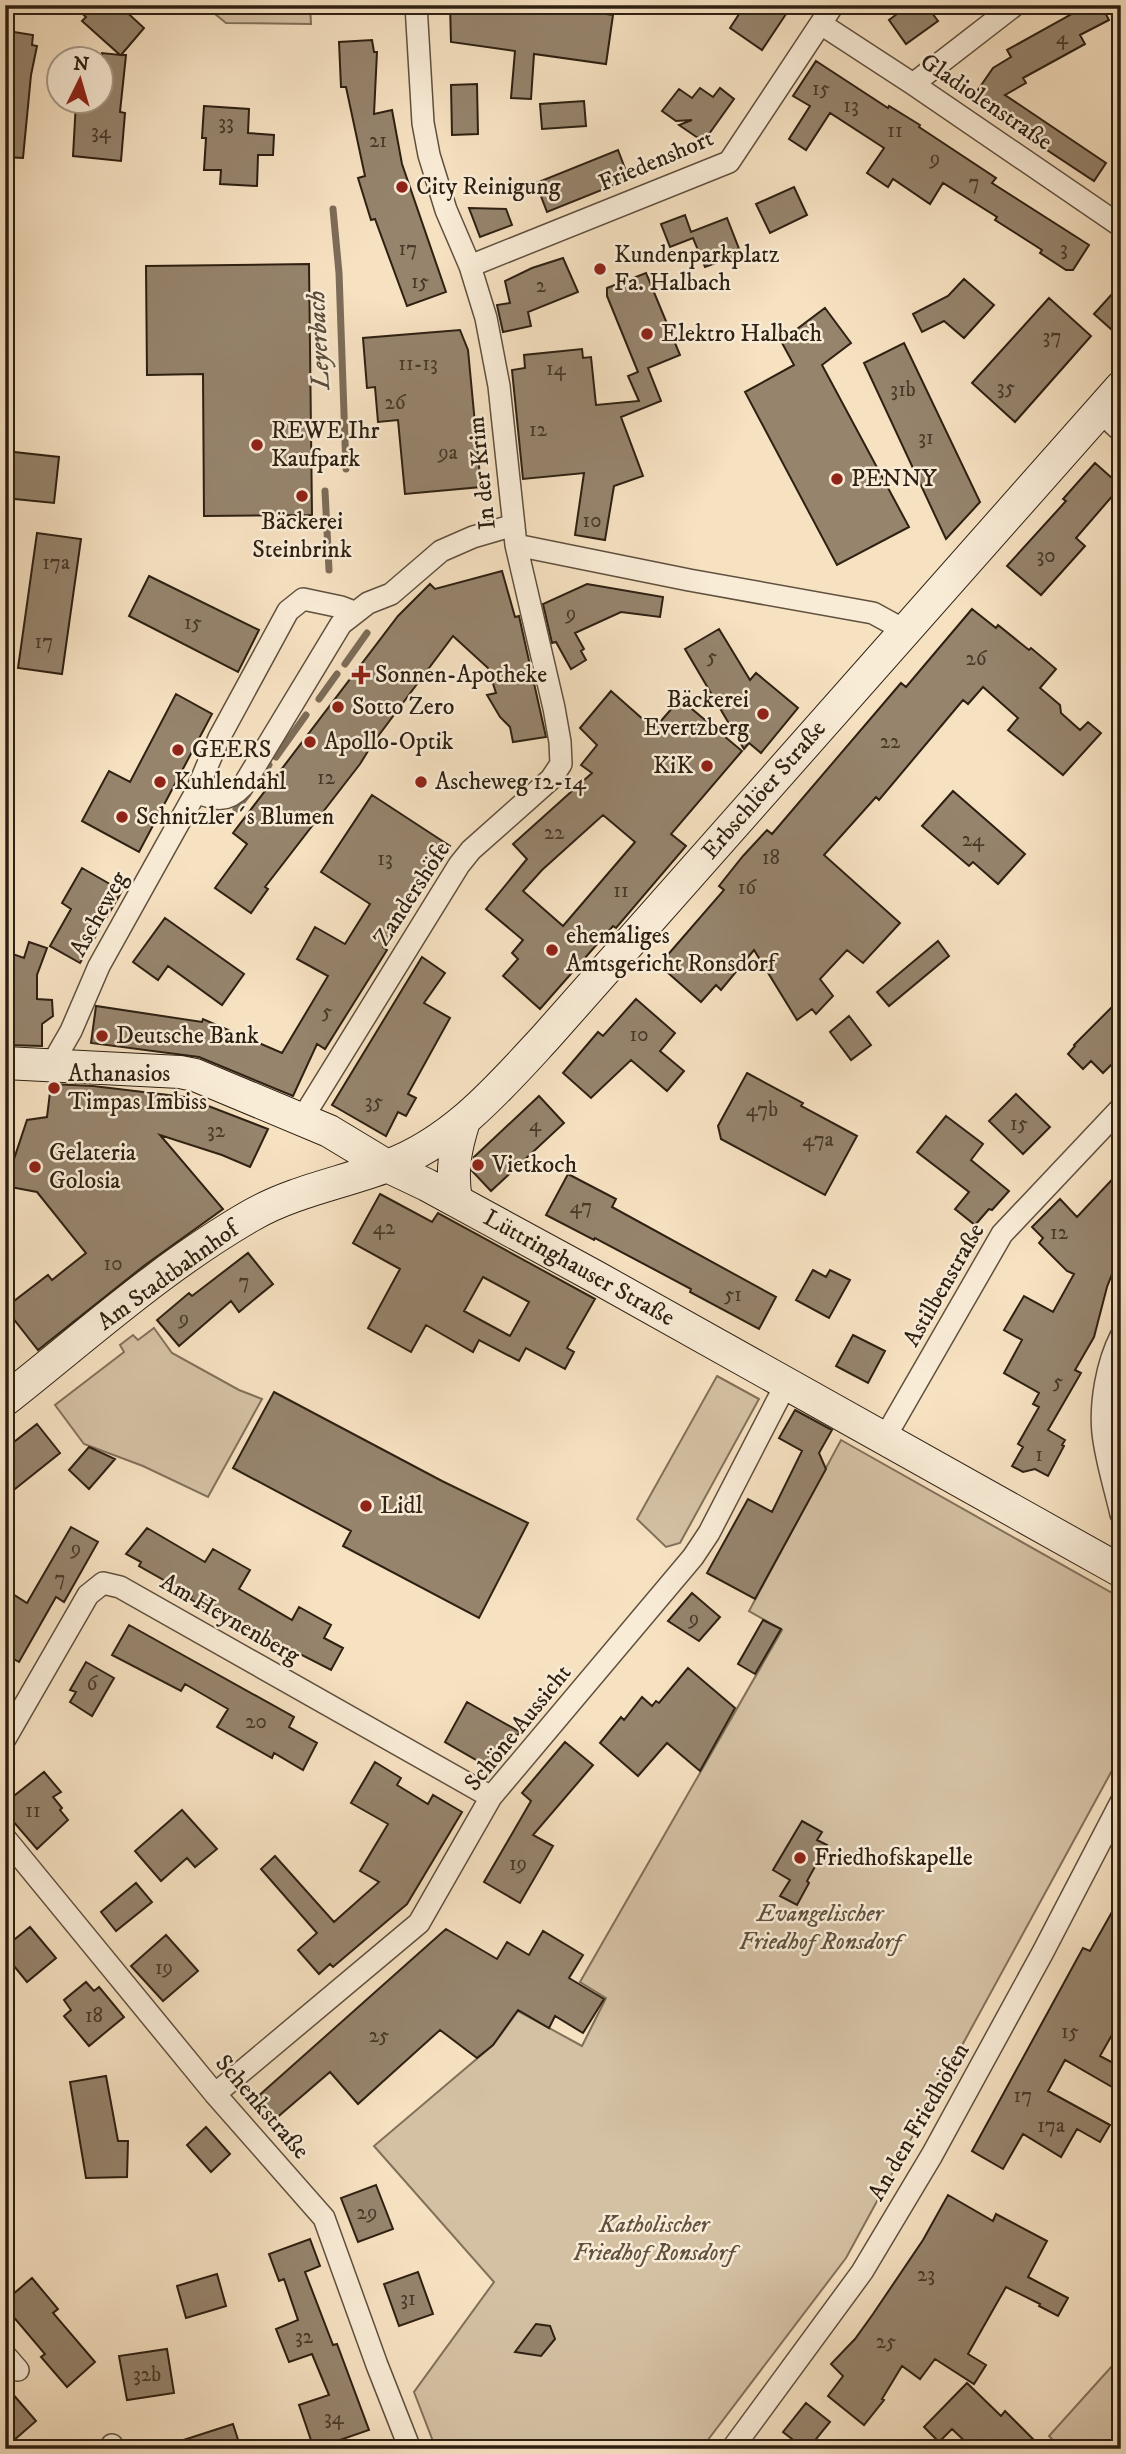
<svg xmlns="http://www.w3.org/2000/svg" width="1126" height="2454" font-family="'IM FELL DW Pica',serif">
	<rect width="100%" height="100%" fill="#f6e1c1"/>
	<filter id="stains"><feTurbulence type="fractalNoise" baseFrequency=".00286" numOctaves="4"/><feColorMatrix values="0 0 0 0 .2 0 0 0 0 .09 0 0 0 0 .02 0 0 0 .5 -.17"/></filter>
	<radialGradient id="worn" r=".72"><stop offset=".6" stop-color="#630" stop-opacity="0"/><stop offset="1" stop-color="#630" stop-opacity=".3"/></radialGradient>
	<path fill="#d4c0a3" stroke="#81705a" stroke-width="2" d="M204,5h106l1,19 -85,-1z
		M154,1328l18,25 67,37 23,9 -54,98 -65,-31 -59,-22 -29,-39 69,-53 -4,-7 13,-10 5,5z
		M717,1376l42,23 -79,144 -14,4 -29,-28z
		M841,1440l280,158v156l-275,504 -145,191h-265l-22,-57 80,-110 -120,-136 119,-101 25,-34 64,35 24,-48 -26,-16 202,-352 -33,-19z
		M1121,2356v93h-60l-12,-13z"/>
	<g fill="none" stroke-linecap="round" stroke-linejoin="round">
		<path stroke="#7d6c58" stroke-width="7" d="M333,209l6,64 7,196
			M325,491l4,79
			M345,664l22,-31
			M319,699l18,-25
			M276,757l30,-42
			M257,781l12,-16
			M236,809l12,-15"/>
	</g>
	<path fill="#96846d" stroke="#2e2012" stroke-width="2" fill-rule="evenodd" d="M73,5h46l25,23 -23,27h5l-6,57 5,1 -4,48 -48,-5 3,-54h26v-49l18,2 -38,-34 4,-4z
		M450,5h144l-1,7 20,3 -7,49 -72,-10 -3,45 -20,-1 4,-47 -64,-9z
		M745,5h47l-30,45 -32,-22z
		M909,5h17l12,16 -32,23 -17,-24z
		M1088,5h13l8,15 -29,15 5,9 -62,34 3,5 -21,12 101,68 -12,18 -123,-81 22,-32 18,-11 -4,-7z
		M14,32l19,3 -1,10 5,1 -6,29 -8,83 -18,-1v-38z
		M372,40l2,12h3l-3,62 18,-4 10,54 44,128 -39,14 -32,-87 -4,1 -13,-42 7,-2 -19,-89h-5l-2,-45z
		M816,61l72,47 1,-2 31,19 -1,2 77,51 -4,5 97,62 -16,25h-7l-26,-17 2,-3 -47,-30 2,-3 -54,-34 -13,21 -37,-25 -5,8 -21,-14 17,-25 -54,-35 -24,37 -17,-11 21,-33 -17,-10z
		M477,84l1,50 -26,1 -1,-50z
		M700,88l13,9 7,-9 14,11 -25,35 -11,4 -19,-13 13,-5 -16,1 -14,-10 17,-22 13,9z
		M584,101l2,25 -44,3 -2,-25z
		M204,106l45,3 -1,24 26,2 -1,20h-15l-1,31 -37,-2 1,-14h-17l2,-32h-4z
		M618,150l11,29 -82,33 -11,-29z
		M794,187l13,28 -37,18 -14,-29z
		M469,208l37,1 6,16 -32,12z
		M685,215l6,17 36,-14 14,36 -36,13 -12,-29 -23,9 -9,-23z
		M563,258l15,34 -50,20 3,14 -28,6 -6,-27 13,-2 -5,-22 27,-13z
		M309,264l3,251 -108,1 -1,-142 -56,1 -1,-109z
		M646,273l34,82 -32,13 13,33 -40,16 22,59 -29,10 -9,54 -30,-5 9,-62 -61,6 -11,-109 13,-2 -1,-13 58,-6 1,9 8,-1 5,48 43,-4 -11,-25 10,-4 -31,-76v-8z
		M964,279l30,26 -30,33 -20,-17 -22,11 -9,-18 35,-18z
		M1121,284v54l-27,-24z
		M1049,298l42,38 -76,86 -43,-39z
		M825,308l26,35 -29,22 87,162 -72,38 -92,-173 49,-27 -13,-24z
		M460,330l8,20 13,137 -76,7 -7,-74 -20,2 -3,-35 -8,1 -4,-50z
		M904,343l76,159 -34,37 -82,-176z
		M5,451l54,6 -5,46 -49,-5z
		M1095,463l26,23 -45,52 9,8 -44,49 -34,-29 59,-65 -3,-2z
		M37,533l44,6 -19,135 -44,-6z
		M502,571l13,46 4,-1 27,121 -33,5 -3,-15 -10,-10 -13,-22 9,-2 -8,-25 -35,-32 -80,107 -13,21 -95,123 3,2 -17,24 -36,-25 32,-44 -14,-11 165,-217 32,-32 5,5z
		M149,576l110,54 -21,42 -109,-56z
		M587,584l76,13 -3,20 -39,-5 -46,21 9,16 -3,2 5,9 -15,9 -15,-27 -4,1 -9,-39z
		M972,609l24,19 2,-3 31,25 2,-2 25,21 -16,19 20,17 1,8 19,17 8,-8 13,11 -38,42 -55,-45 10,-12 -35,-31 -15,17 -5,-4 -84,100 -3,-3 -52,58 76,68 -37,40 -16,-13 -27,29 13,17 -17,18 -4,-5 -15,11 -43,-70 -33,40 -5,-5 -15,17 -42,-37 65,-75 -5,-4 24,-30 24,-26 5,4 129,-151 5,4z
		M719,629l31,51 6,-7 42,35 -37,45 -12,-10 -5,6 -59,-100z
		M611,691l43,38 26,-30 62,52 -71,83 15,12 -70,82 -3,-2 -73,83 -37,-33 15,-17 -6,-6 11,-13 -37,-31 41,-50 -14,-15 79,-71 -11,-8 16,-20 -17,-17zM603,815l32,27 -72,84 -40,-35 19,-21z
		M176,694l36,20 -73,138 -57,-31 27,-50 21,11z
		M953,791l72,63 -27,30 -25,-22 -4,4 -47,-40z
		M372,795l78,51 -67,101 4,3 -62,99 -8,-5 -24,52 -94,-39 -108,-14 5,-37 106,16 1,-3 79,34 46,-77 -31,-17 18,-32 30,17 25,-40 -49,-32z
		M82,868l40,23 -42,72 -30,-17 21,-37 -9,-6z
		M165,918l79,56 -22,31 -54,-39 -10,14 -25,-18z
		M938,941l11,15 -60,50 -12,-14z
		M29,942l18,6 -10,27v24l15,1 1,16 -11,8v22l-37,-1v-56l5,-36 14,5z
		M422,957l23,16 -21,30 26,15 -42,76 8,4 -10,18 -8,-4 -12,24 -54,-31z
		M1121,998v57l-18,18 -12,-12 -8,8 -15,-15 7,-8 -1,-1z
		M636,999l39,34 -15,18 24,20 -17,20 -36,-31 -40,38 -28,-25 35,-41 5,4z
		M849,1016l22,29 -20,15 -21,-28z
		M747,1073l56,30 -2,3 56,30 -32,59 -104,-56 -3,-13z
		M51,1084l42,2 92,11 83,32 -18,38 -28,-12 -62,-20 63,74 -78,56 -107,85 -33,-42 43,-33 4,5 34,-27 -49,-61 -32,-6 22,-66 20,-3z
		M1016,1094l34,33 -27,27 -34,-33z
		M539,1096l25,27 -73,68 -19,-20 2,-14z
		M946,1116l37,28 -12,16 38,31 -17,19 -3,-1 -14,16 -20,-16 14,-17 -52,-40z
		M1121,1170v81l-14,36 -13,50 -19,33 6,3 -33,57 17,10 -3,5 2,1 -16,30 -13,-7 -12,3 -11,-6 11,-19 -5,-3 21,-37 -6,-3 6,-11 -35,-20 18,-33 -18,-10 20,-34 29,16 21,-38 -7,-3 -28,-28 4,-5 -11,-11 28,-28 17,18z
		M568,1174l48,25 -4,8 164,90 -17,32 -69,-37 1,-3 -96,-51 -1,2 -48,-25z
		M380,1194l52,28 6,-9 157,86 -28,49 7,4 -9,17 -39,-21 -7,13 -40,-21 -6,12 -47,-27 -15,27 -43,-24 32,-59 -47,-26zM483,1277l46,25 -19,34 -46,-25z
		M248,1253l25,31 -34,28 -8,-11 -52,45 -22,-26 32,-27 3,3z
		M813,1270l13,7 4,-7 20,10 -21,38 -33,-18z
		M853,1335l32,16 -17,32 -32,-17z
		M274,1392l168,89 86,42 -49,95 -136,-72 8,-15 -118,-63z
		M795,1410l37,20 -13,23 7,16 -71,130 -48,-26 41,-74 24,13 30,-61 -23,-13z
		M37,1424l23,29 -55,44v-48z
		M89,1447l26,12 -26,30 -20,-19z
		M71,1527l27,15 -34,60 -8,-5 -37,65 -14,-8v-51l6,-10 16,10z
		M147,1528l58,34 8,-13 37,21 -11,19 53,31 7,-13 32,18 -7,13 19,10 -12,22 -68,-35 -2,3 -43,-26 -2,2 -26,-15 2,-3 -53,-30 2,-4 -15,-8z
		M692,1593l28,24 -21,24 -31,-20z
		M763,1620l18,9 -26,45 -17,-10z
		M129,1625l165,92 -5,10 28,16 -14,27 -29,-17 -2,5 -55,-31 11,-18 -43,-25 -4,7 -69,-36z
		M86,1662l28,16 -22,38 -22,-14 6,-10 -6,-2z
		M688,1668l47,40 -35,63 -33,-28 -29,33 -38,-33 21,-26 3,3 18,-23 10,9 4,-5 3,2z
		M467,1702l53,30 -30,36 -45,-26z
		M565,1742l28,23 -60,70 20,11 -33,57 -36,-21 47,-81 -9,-8z
		M375,1762l26,16 -4,7 31,19 5,-9 29,17 -55,92 -74,63 -3,-3 -11,10 -21,-24 19,-17 -56,-64 14,-13 59,66 45,-40 -19,-11 28,-47 -37,-21z
		M44,1772l17,20 -8,5 9,11 -2,2 8,10 -31,29 -32,-37v-9z
		M182,1810l35,39 -22,18 -8,-9 -26,23 -26,-30z
		M802,1821l20,11 -5,8 10,5 -20,36 2,2 -12,22 -17,-9 10,-16 -17,-10z
		M136,1883l16,19 -36,29 -15,-19z
		M1121,1896v123l-21,37 21,11v4l-9,16 -47,-27 -17,31 62,34 -10,17 -23,-13 -16,28 -38,-23 -20,35 -31,-18 111,-203 7,3z
		M30,1927l26,31 -29,24 -22,-27v-8z
		M446,1929l51,30 10,-17 22,13 14,-24 40,24 -14,23 35,21 -21,34 -28,-17 -6,12 -31,-18 -25,35 -16,13 -37,-28 -82,74 -28,-32 -56,48 -19,-21z
		M166,1935l32,36 -35,30 -32,-35z
		M86,1982l8,9 5,-4 25,30 -35,29 -25,-30 7,-6 -7,-10z
		M106,2076l12,65h10l-1,36 -41,1 -16,-96z
		M206,2127l24,27 -19,18 -24,-27z
		M376,2185l17,44 -35,13 -17,-44z
		M948,2195l45,26 3,-7 51,27 -19,36 40,21 -10,18 -19,-10 1,-2 -34,-17 -38,67 18,11 -12,19 -39,-25 -15,20 -18,-13 -20,33 2,1 -20,25 -36,-29 15,-20 -12,-12 24,-25 18,-25 50,-74z
		M310,2239l10,27 -15,6 28,73 4,-1 32,86 -55,19 -15,-44 30,-10 -17,-41 -23,8 -13,-33 22,-9 -14,-41 -5,2 -10,-27z
		M418,2272l15,42 -34,12 -15,-42z
		M217,2274l9,32 -40,12 -9,-32z
		M32,2278l26,31 -5,4 42,49 -28,25 -26,-30 4,-3 -40,-47v-6z
		M536,2324l14,2 5,13 -14,17 -26,-4z
		M167,2349l7,44 -47,7 -8,-44z
		M967,2383l34,33 4,-5 38,38h-70l-21,-20 -13,13 -15,-15z
		M5,2385l31,36 -31,27z
		M806,2403l24,19 -22,27h-3l-22,-17z
		M233,2424l8,25h-72l-1,-4z"/>
	<g fill="none" stroke-linecap="round" stroke-linejoin="round">
		<defs>
			<path id="street" d="M821,24l92,60 208,142
				M913,84l102,-79
				M470,266l259,-104 104,-157
				M1099,411l22,20
				M516,545l173,35 184,33 33,18
				M196,792c19,8 31,11 47,-6l98,-162 27,-21 23,-9 50,-43 32,-14 41,-12
				M52,1064l19,-33 28,-65 97,-174 23,-54 69,-127 15,-12 38,8 13,5
				M302,1119l157,-254 12,-15 80,-71 10,-15 -1,-22 -6,-34 -38,-163 -17,-159 -13,-68 -16,-52 -24,-56 -17,-55 -6,-32 -7,-118
				M1121,1336c-14,27 -21,67 -18,97 3,27 12,55 18,81
				M884,1439l118,-205 119,-126
				M5,1739l83,-144 15,-12 17,4 371,210
				M5,1838l210,256 109,124 53,147 33,84
				M215,2094l204,-171 72,-126 202,-240 16,-24 77,-149
				M5,2355l13,15
				M112,2445l1,4
				M732,2449l130,-177 70,-117 111,-203 78,-150"/>
			<path id="secondary" d="M5,1063l175,9 15,3 134,56 58,35 40,19 169,92 525,294
				M456,1200c-5,-29 -1,-51 8,-79
				M5,1400c81,-64 158,-134 247,-185 42,-24 90,-32 135,-49 66,-24 113,-79 159,-129l575,-650"/>
		</defs>
		<use href="#street" stroke="#60503e" stroke-width="24"/>
		<use href="#secondary" stroke="#2e2012" stroke-width="34"/>
		<use href="#street" stroke="#f9ecd7" stroke-width="21"/>
		<use href="#secondary" stroke="#f9ecd7" stroke-width="32"/>
	</g>
	<g fill="#8f2418" stroke="#f9ecd7" stroke-width="2.5">
		<circle cx="402" cy="187" r="7"/>
		<circle cx="600" cy="269" r="7"/>
		<circle cx="647" cy="334" r="7"/>
		<circle cx="257" cy="445" r="7"/>
		<circle cx="837" cy="479" r="7"/>
		<circle cx="302" cy="496" r="7"/>
		<path d="M357.5 664.5h7v7h7v7h-7v7h-7v-7h-7v-7h7z"/>
		<circle cx="338" cy="707" r="7"/>
		<circle cx="763" cy="714" r="7"/>
		<circle cx="310" cy="742" r="7"/>
		<circle cx="178" cy="750" r="7"/>
		<circle cx="707" cy="766" r="7"/>
		<circle cx="160" cy="782" r="7"/>
		<circle cx="421" cy="782" r="7"/>
		<circle cx="122" cy="817" r="7"/>
		<circle cx="552" cy="950" r="7"/>
		<circle cx="102" cy="1036" r="7"/>
		<circle cx="54" cy="1088" r="7"/>
		<circle cx="478" cy="1165" r="7"/>
		<circle cx="35" cy="1167" r="7"/>
		<circle cx="366" cy="1506" r="7"/>
		<circle cx="800" cy="1858" r="7"/>
	</g>
	<g text-anchor="middle" dominant-baseline="central" stroke-width="5" stroke-linejoin="round" paint-order="stroke">
		<g font-size="21" fill="#483929">
			<text x="1062" y="38">4</text>
			<text x="821" y="89">15</text>
			<text x="851" y="106">13</text>
			<text x="226" y="123">33</text>
			<text x="895" y="131">11</text>
			<text x="101" y="132">34</text>
			<text x="378" y="141">21</text>
			<text x="935" y="159">9</text>
			<text x="974" y="183">7</text>
			<text x="408" y="249">17</text>
			<text x="1064" y="249">3</text>
			<text x="420" y="282">15</text>
			<text x="541" y="286">2</text>
			<text x="1052" y="337">37</text>
			<text x="418" y="364">11-13</text>
			<text x="556" y="369">14</text>
			<text x="1006" y="388">35</text>
			<text x="903" y="390">31b</text>
			<text x="395" y="403">26</text>
			<text x="538" y="430">12</text>
			<text x="926" y="438">31</text>
			<text x="448" y="453">9a</text>
			<text x="592" y="521">10</text>
			<text x="1046" y="556">30</text>
			<text x="56" y="563">17a</text>
			<text x="571" y="614">9</text>
			<text x="193" y="623">15</text>
			<text x="44" y="642">17</text>
			<text x="712" y="657">5</text>
			<text x="976" y="659">26</text>
			<text x="890" y="742">22</text>
			<text x="326" y="778">12</text>
			<text x="554" y="833">22</text>
			<text x="973" y="840">24</text>
			<text x="771" y="858">18</text>
			<text x="385" y="859">13</text>
			<text x="747" y="888">16</text>
			<text x="621" y="891">11</text>
			<text x="327" y="1012">5</text>
			<text x="639" y="1035">10</text>
			<text x="374" y="1102">35</text>
			<text x="762" y="1110">47b</text>
			<text x="1019" y="1124">15</text>
			<text x="535" y="1125">4</text>
			<text x="216" y="1131">32</text>
			<text x="818" y="1140">47a</text>
			<text x="581" y="1207">47</text>
			<text x="384" y="1228">42</text>
			<text x="1059" y="1233">12</text>
			<text x="113" y="1264">10</text>
			<text x="244" y="1282">7</text>
			<text x="733" y="1295">51</text>
			<text x="184" y="1319">9</text>
			<text x="1058" y="1382">5</text>
			<text x="1039" y="1455">1</text>
			<text x="76" y="1549">9</text>
			<text x="60" y="1579">7</text>
			<text x="694" y="1619">9</text>
			<text x="92" y="1684">6</text>
			<text x="256" y="1722">20</text>
			<text x="33" y="1811">11</text>
			<text x="518" y="1864">19</text>
			<text x="164" y="1968">19</text>
			<text x="94" y="2016">18</text>
			<text x="1070" y="2032">15</text>
			<text x="379" y="2036">25</text>
			<text x="1023" y="2096">17</text>
			<text x="1051" y="2126">17a</text>
			<text x="367" y="2213">29</text>
			<text x="926" y="2275">23</text>
			<text x="408" y="2299">31</text>
			<text x="304" y="2337">32</text>
			<text x="886" y="2342">25</text>
			<text x="147" y="2375">32b</text>
			<text x="334" y="2418">34</text>
		</g>
		<g font-size="24" fill="#2e2012" stroke="#f9ecd7">
			<text transform="translate(986 102) rotate(34)">Gladiolenstraße</text>
			<text transform="translate(656 161) rotate(-23)">Friedenshort</text>
			<text transform="translate(482 473) rotate(-96)">In der Krim</text>
			<text transform="translate(764 790) rotate(-49)">Erbschlöer Straße</text>
			<text transform="translate(412 894) rotate(-57)">Zandershöfe</text>
			<text transform="translate(99 914) rotate(-61)">Ascheweg</text>
			<text transform="translate(579 1268) rotate(29)">Lüttringhauser Straße</text>
			<text transform="translate(168 1276) rotate(-36)">Am Stadtbahnhof</text>
			<text transform="translate(944 1285) rotate(-60)">Astilbenstraße</text>
			<text transform="translate(230 1619) rotate(30)">Am Heynenberg</text>
			<text transform="translate(518 1728) rotate(-51)">Schöne Aussicht</text>
			<text transform="translate(262 2107) rotate(49)">Schenkstraße</text>
			<text transform="translate(919 2122) rotate(-60)">An den Friedhöfen</text>
		</g>
		<g font-size="24" fill="#2e2012" stroke="#f9ecd7" text-anchor="start">
			<text x="416" y="187">City Reinigung</text>
			<text x="614" y="255">Kundenparkplatz<tspan x="614" dy="28">Fa. Halbach</tspan></text>
			<text x="661" y="334">Elektro Halbach</text>
			<text x="271" y="431">REWE Ihr<tspan x="271" dy="28">Kaufpark</tspan></text>
			<text x="851" y="479">PENNY</text>
			<text x="302" y="522" text-anchor="middle">Bäckerei<tspan x="302" dy="28">Steinbrink</tspan></text>
			<text x="375" y="675">Sonnen-Apotheke</text>
			<text x="749" y="700" text-anchor="end">Bäckerei<tspan x="749" dy="28">Evertzberg</tspan></text>
			<text x="352" y="707">Sotto Zero</text>
			<text x="324" y="742">Apollo-Optik</text>
			<text x="192" y="750">GEERS</text>
			<text x="693" y="766" text-anchor="end">KiK</text>
			<text x="174" y="782">Kuhlendahl</text>
			<text x="435" y="782">Ascheweg 12-14</text>
			<text x="136" y="817">Schnitzler´s Blumen</text>
			<text x="566" y="936">ehemaliges<tspan x="566" dy="28">Amtsgericht Ronsdorf</tspan></text>
			<text x="116" y="1036">Deutsche Bank</text>
			<text x="68" y="1074">Athanasios<tspan x="68" dy="28">Timpas Imbiss</tspan></text>
			<text x="49" y="1153">Gelateria<tspan x="49" dy="28">Golosia</tspan></text>
			<text x="492" y="1165">Vietkoch</text>
			<text x="380" y="1506">Lidl</text>
			<text x="814" y="1858">Friedhofskapelle</text>
		</g>
		<g font-size="24" font-style="italic" fill="#60503e" stroke="#f9ecd7">
			<text x="820" y="1914">Evangelischer<tspan x="820" dy="28">Friedhof Ronsdorf</tspan></text>
			<text x="654" y="2225">Katholischer<tspan x="654" dy="28">Friedhof Ronsdorf</tspan></text>
		</g>
		<g font-size="26" font-style="italic" fill="#5c4c3b" stroke="#f9ecd7">
			<text transform="translate(319 340) rotate(-93)">Leyerbach</text>
		</g>
	</g>
	<rect width="1126" height="2454" fill="none" stroke="#f6e1c1" stroke-width="28"/>
	<rect x="7" y="7" width="1112" height="2440" fill="none" stroke="#2e2012" stroke-width="3.5"/>
	<rect x="14" y="14" width="1098" height="2426" fill="none" stroke="#2e2012" stroke-width="2"/>
	<g transform="translate(80 80) rotate(5)"><circle r="33" fill="#f9ecd7" stroke="#a89a88" stroke-width="2"/>
	<path d="M0-5L12 26L0 18L-12 26Z" fill="#8f2418"/>
	<text y="-10" font-size="19" font-weight="bold" text-anchor="middle" fill="#2e2012">N</text>
	</g>
	<rect width="100%" height="100%" filter="url(#stains)"/>
	<rect width="100%" height="100%" fill="url(#worn)"/>
</svg>
